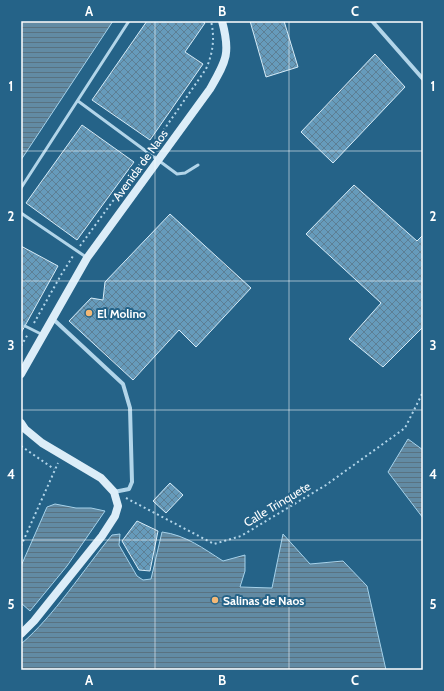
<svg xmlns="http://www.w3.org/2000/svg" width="444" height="691" font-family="Cabin,sans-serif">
	<defs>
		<pattern id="water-rules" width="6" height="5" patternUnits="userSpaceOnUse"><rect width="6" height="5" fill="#628ba4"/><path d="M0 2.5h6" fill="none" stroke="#597281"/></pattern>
		<pattern id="building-cross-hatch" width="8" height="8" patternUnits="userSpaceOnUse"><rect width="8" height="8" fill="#669bbb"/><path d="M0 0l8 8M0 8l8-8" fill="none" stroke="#5d7f94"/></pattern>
	</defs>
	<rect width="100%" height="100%" fill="#256388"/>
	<path fill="url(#water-rules)" stroke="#a6d2ea" d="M21,21h92l-92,139z
		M408,439l15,11v68l-35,-46z
		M55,504l21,4h15l14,3 -38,55 -37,45 -9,-8v-37l26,-59z
		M162,532c24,3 42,17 61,29l22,-6v16l-5,16 32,1 11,-54 27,30 33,-3 24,25 19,84h-365v-26c33,-28 63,-75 91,-109l8,-1 -1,11 18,31 6,4 8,-1z"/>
	<path fill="url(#building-cross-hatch)" stroke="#d6ebf7" d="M147,21h55l3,2 -20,29 18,12 -53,76 -58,-40z
		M250,21h34l14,46 -32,10z
		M375,54l30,33 -72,76 -32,-31z
		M82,125l52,37 -57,78 -51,-37z
		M354,185l63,56 6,-6v92l-40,40 -34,-28 32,-36 -75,-69z
		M170,214l81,74 -55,59 -17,-17 -46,50 -64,-59 22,-23 12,2 2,-18z
		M21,246l37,20 -37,67z
		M170,483l13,12 -17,18 -13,-12z
		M137,521l21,10 -8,40 -11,-1 -17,-29z"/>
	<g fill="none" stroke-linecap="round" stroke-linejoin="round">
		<path stroke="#b2d5e9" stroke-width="2" stroke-dasharray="2 3" stroke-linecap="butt" d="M152,147l54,-78c7,-16 9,-31 5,-48
			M80,246l65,-89
			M34,323l27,-48 12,-19
			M21,346l7,-12
			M21,446l33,23
			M126,498l88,46 27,-8 85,-51 79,-57 18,-36
			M21,546l37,-83"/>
		<path stroke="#b2d5e9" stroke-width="3" d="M78,101l99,73 8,-1 13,-8
			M21,188l108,-167
			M21,213l65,44
			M25,326l18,9"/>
		<path stroke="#b2d5e9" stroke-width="4" d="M372,21l51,58
			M52,318l71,66 7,24 2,74 -3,7 -15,3"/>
		<path stroke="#dcedf8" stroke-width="8" d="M21,374l66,-116 123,-169c16,-28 21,-35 12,-68
			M21,423l4,6 17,14 59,35 13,14 4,14 -3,10 -13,20 -68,85 -13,13"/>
	</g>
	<path fill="none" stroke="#fff" stroke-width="1" stroke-opacity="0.55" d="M155,21v649M289,21v649M21,151h402M21,281h402M21,410h402M21,540h402"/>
	<g fill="#f3b876" stroke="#256388" stroke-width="1.5">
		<circle cx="89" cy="313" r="4"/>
		<circle cx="215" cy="600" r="4"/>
	</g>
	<g text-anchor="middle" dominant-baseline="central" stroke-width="4" stroke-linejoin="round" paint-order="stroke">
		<g font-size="12" fill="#fff" stroke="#256388">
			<text transform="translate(140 165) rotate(-54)">Avenida de Naos</text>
			<text transform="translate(277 504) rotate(-31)">Calle Trinquete</text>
		</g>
		<g font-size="12" font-weight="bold" fill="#fff" stroke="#256388" text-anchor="start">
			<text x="97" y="313">El Molino</text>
			<text x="223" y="600">Salinas de Naos</text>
		</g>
	</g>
	<rect width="444" height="691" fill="none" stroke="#256388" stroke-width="44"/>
	<rect x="22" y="22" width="400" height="647" fill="none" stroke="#fff" stroke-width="1.5"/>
	<g font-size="13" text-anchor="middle" font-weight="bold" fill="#fff">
		<text x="89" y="16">A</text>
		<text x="222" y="16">B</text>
		<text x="355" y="16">C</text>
		<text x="11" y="91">1</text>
		<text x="433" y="91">1</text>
		<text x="11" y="221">2</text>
		<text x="433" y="221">2</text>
		<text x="11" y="350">3</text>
		<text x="433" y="350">3</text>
		<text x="11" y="479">4</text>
		<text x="433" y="479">4</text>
		<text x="11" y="609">5</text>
		<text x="433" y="609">5</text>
		<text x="89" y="685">A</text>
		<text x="222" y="685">B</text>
		<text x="355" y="685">C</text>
	</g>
</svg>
